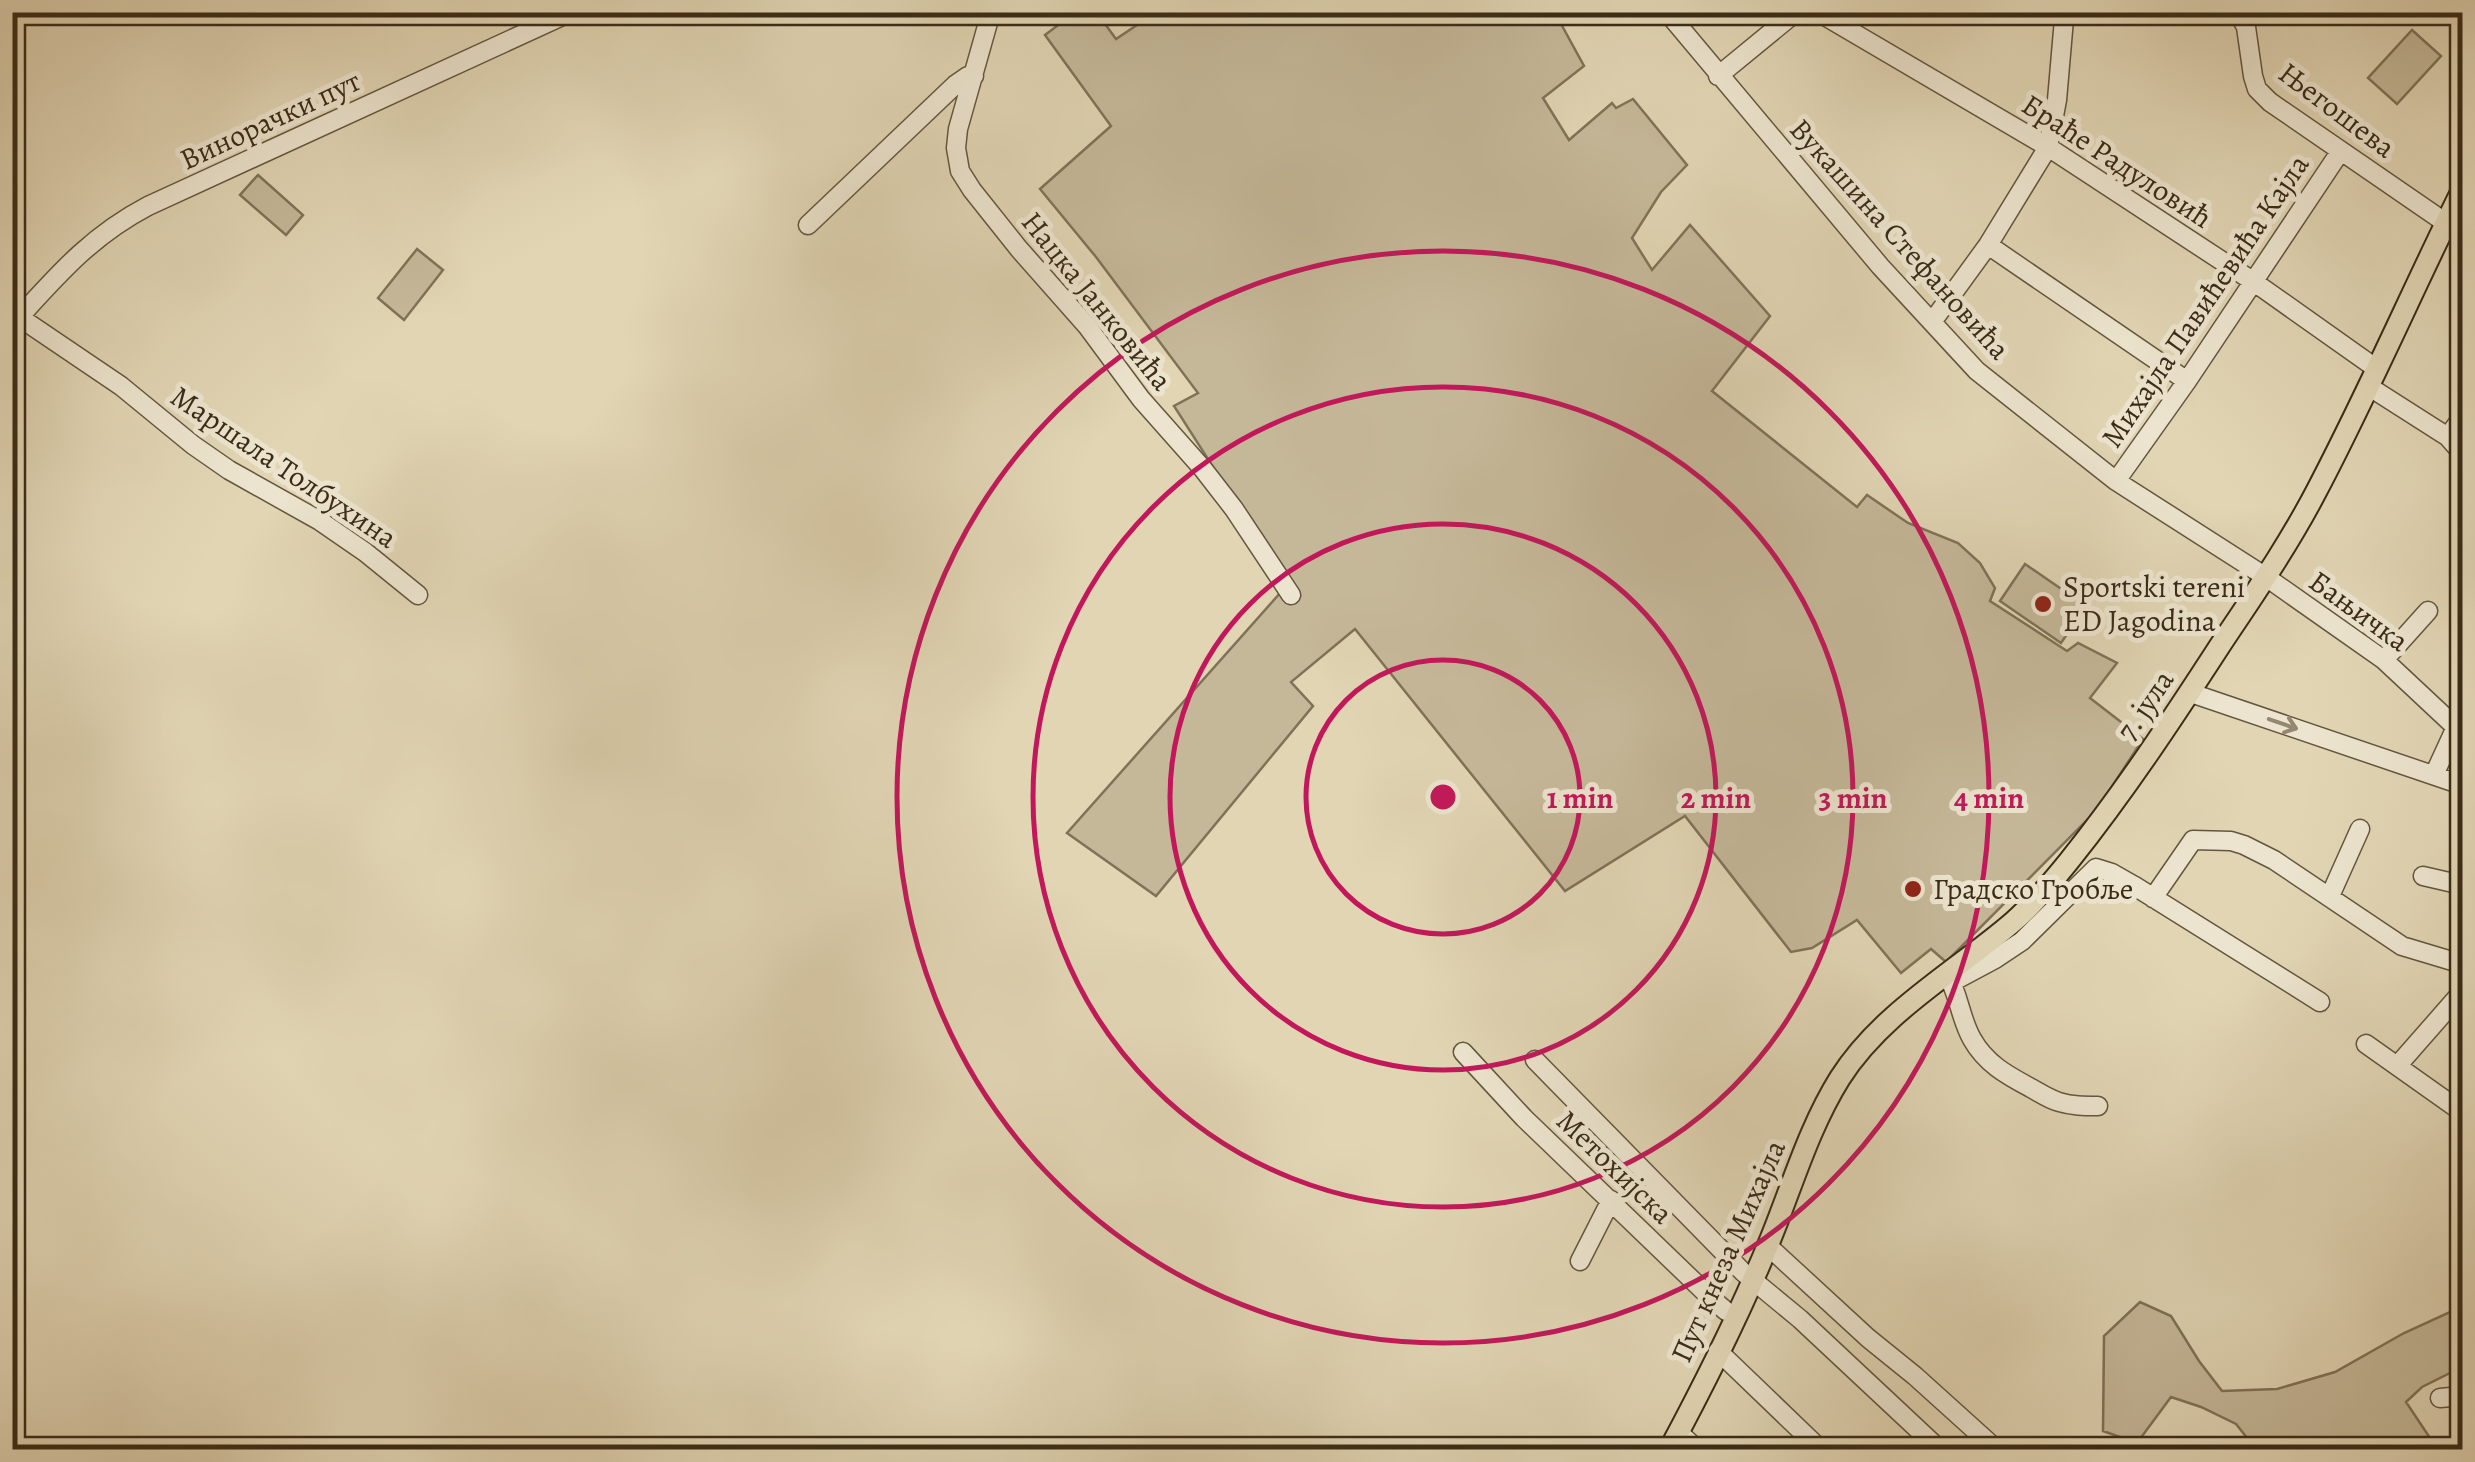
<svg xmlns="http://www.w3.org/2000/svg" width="2475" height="1462" font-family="Alegreya,serif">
	<rect width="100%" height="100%" fill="#e1d5b4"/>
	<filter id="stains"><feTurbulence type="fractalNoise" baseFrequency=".002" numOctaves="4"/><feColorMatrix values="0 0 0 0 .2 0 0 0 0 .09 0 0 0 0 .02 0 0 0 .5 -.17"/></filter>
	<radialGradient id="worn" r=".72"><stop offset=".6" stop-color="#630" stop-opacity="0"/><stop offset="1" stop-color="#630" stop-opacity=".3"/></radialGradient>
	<path fill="#c5b899" stroke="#807258" stroke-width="2.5" d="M1074,13h23l19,26 39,-26h400l29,53 -41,32 26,42 43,-37 4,5 17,-9 54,66 -26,27 -29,46 20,32 38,-45 80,91 -58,75 145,116 10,-12 41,28 50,20 22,20 15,25 -5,13 77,50 11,-8 39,20 -27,35 53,41 -47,72 -150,151 -15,-13 -30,24 -44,-53 -45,28 -21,4 -106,-136 -120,75 -210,-262 -64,53 22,24 -157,190 -89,-63 221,-249 -114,-178 24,-13 -102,-136 -56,-68 71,-63 -66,-91z
		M2412,30l29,26 -44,48 -29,-26z
		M258,175l45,40 -17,20 -46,-40z
		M417,249l26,21 -39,50 -26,-22z
		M2025,564l61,42 -25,37 -61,-42z
		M2462,1247v120l-40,20 -16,15 24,36 15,11h-189l-20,-25 -35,-17 -30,-10 -34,46 -34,-12 1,-95 36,-34 31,14 28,45 23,30 55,-2 58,-17 69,-39 55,-25 -4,-34z"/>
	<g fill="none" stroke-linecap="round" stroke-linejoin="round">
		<defs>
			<path id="minor" d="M991,12l-33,117 -2,19 4,23 12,19 47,59 68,77 54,73 62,70 31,40 57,86
				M1667,12l213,254 97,105 139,110 150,96 118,83 78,73
				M1818,12l230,135 206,135 123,87
				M2238,12l8,15 7,49 4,13 13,13 192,132
				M1718,76l78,-64
				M808,225l147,-140 13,-9h6
				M1988,245l199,136
				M19,317l102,69 72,59 36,25 91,51 45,31 53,43
				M1932,322l56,-77 60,-98 9,-47 7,-81
				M12,325c44,-48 77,-88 136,-119l423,-194
				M2368,386l80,51 14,16
				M2448,437l14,-20
				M2116,481l71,-100 153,-229
				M2384,660l44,-49
				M2191,693l271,92
				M2434,775l22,-48 6,-6
				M2423,876l39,9
				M2330,896l30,-67
				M2153,898l40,-58 38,1 13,4 30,15 128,86 60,18
				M1947,974c12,20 13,44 25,65 14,25 35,36 59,49 9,5 18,11 28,14 13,4 25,4 39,4
				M1952,982l43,-23 27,-18 74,-73 16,5 21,12 187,117
				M2366,1044l96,68
				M1463,1052l61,66 188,181 14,12 10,4
				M1535,1060l208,212 57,47 140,131
				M2398,1065l64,-73
				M1768,1246l100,92 47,38 82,74
				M1580,1261l31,-61
				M1718,1351l103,99
				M2440,1398l22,-2
				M1678,1432l20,18"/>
			<path id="major" d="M1669,1450c36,-67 70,-135 99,-205 23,-55 40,-116 72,-167 42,-66 115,-106 173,-156 21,-18 39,-40 56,-61 56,-70 104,-143 152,-217 34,-51 68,-100 96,-154 52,-99 96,-201 145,-300"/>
		</defs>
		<use href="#minor" stroke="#64563e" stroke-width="21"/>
		<use href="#major" stroke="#3b2c17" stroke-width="24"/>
		<use href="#minor" stroke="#ece4ce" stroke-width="18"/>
		<use href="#major" stroke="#e1d5b4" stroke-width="20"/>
	</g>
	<defs><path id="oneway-shaft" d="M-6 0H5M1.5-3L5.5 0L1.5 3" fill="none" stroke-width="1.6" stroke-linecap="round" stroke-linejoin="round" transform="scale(2.5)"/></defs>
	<use stroke="#948872" href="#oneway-shaft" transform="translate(2283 724) rotate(19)"/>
	<g fill="none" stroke="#c2185b" stroke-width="5">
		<circle cx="1443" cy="797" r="137"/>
		<circle cx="1443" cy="797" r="273"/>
		<circle cx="1443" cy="797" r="410"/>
		<circle cx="1443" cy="797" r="546"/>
	</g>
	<g fill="#8f2418" stroke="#ece4ce" stroke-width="4">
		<circle cx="2043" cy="604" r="10"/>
		<circle cx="1913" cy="889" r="10"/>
	</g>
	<g text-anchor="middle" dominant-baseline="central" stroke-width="10" stroke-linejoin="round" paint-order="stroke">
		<g font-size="30" fill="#3b2c17" stroke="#ece4ce">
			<text transform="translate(2337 110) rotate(37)">Његошева</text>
			<text transform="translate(270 120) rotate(-25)">Винорачки пут</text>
			<text transform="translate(2117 161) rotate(33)">Браће Радуловић</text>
			<text transform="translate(1900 239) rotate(48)">Вукашина Стефановића</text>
			<text transform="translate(1097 301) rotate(51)">Нацка Јанковића</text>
			<text transform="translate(2205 301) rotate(-56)">Михајла Павићевића Кајла</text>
			<text transform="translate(284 467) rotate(34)">Маршала Толбухина</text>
			<text transform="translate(2359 611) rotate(36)">Бањичка</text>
			<text transform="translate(2145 705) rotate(-56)">7. јула</text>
			<text transform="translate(1615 1167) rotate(44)">Метохијска</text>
			<text transform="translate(1728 1251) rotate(-66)">Пут кнеза Михајла</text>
		</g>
		<g font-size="30" fill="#3b2c17" stroke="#ece4ce" text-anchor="start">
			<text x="2063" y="587">Sportski tereni<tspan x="2063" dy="34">ED Jagodina</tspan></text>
			<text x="1933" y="889">Градско Гробље</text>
		</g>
	</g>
	<circle cx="1443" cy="797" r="15" fill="#c2185b" stroke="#ece4ce" stroke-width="5"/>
	<g font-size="30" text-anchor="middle" font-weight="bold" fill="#c2185b" stroke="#ece4ce" stroke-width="10" stroke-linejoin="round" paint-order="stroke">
		<text x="1580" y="808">1 min</text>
		<text x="1716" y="808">2 min</text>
		<text x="1853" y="808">3 min</text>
		<text x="1989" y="808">4 min</text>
	</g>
	<rect width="2475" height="1462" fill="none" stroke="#e1d5b4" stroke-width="50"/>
	<rect x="15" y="15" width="2445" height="1432" fill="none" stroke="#3b2c17" stroke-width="5"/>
	<rect x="25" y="25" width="2425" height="1412" fill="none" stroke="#3b2c17" stroke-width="2.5"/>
	<rect width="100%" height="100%" filter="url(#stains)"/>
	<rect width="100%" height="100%" fill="url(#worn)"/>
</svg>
